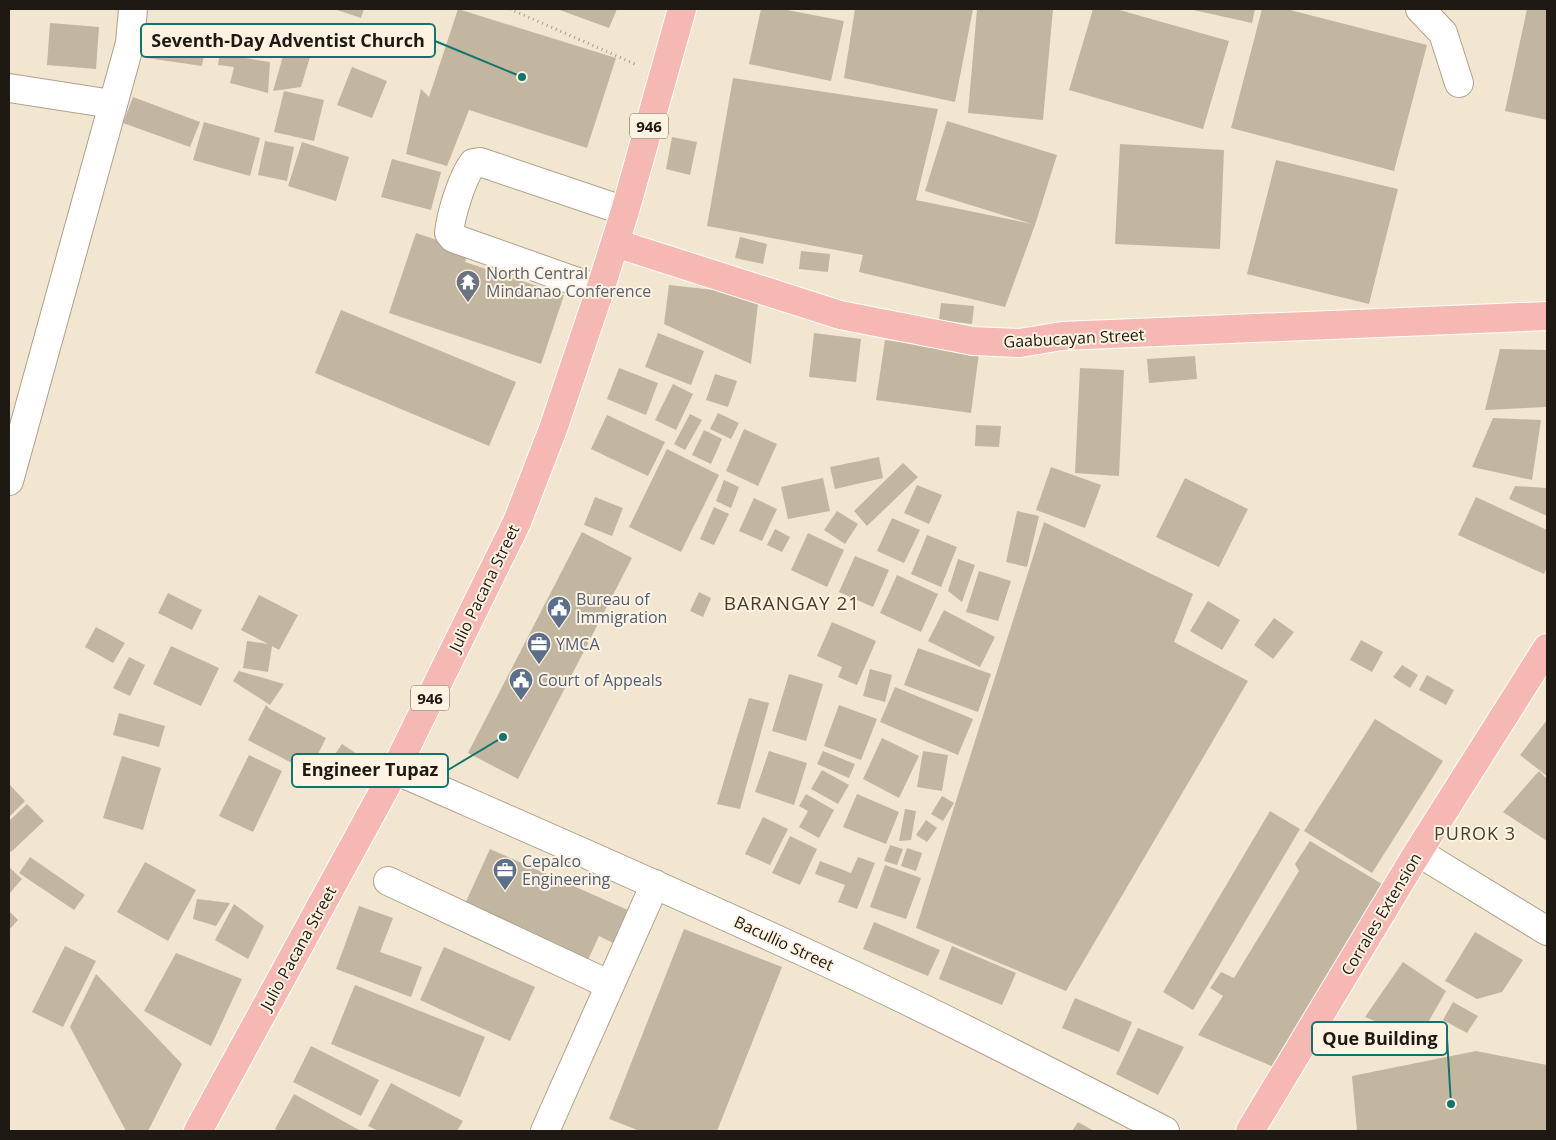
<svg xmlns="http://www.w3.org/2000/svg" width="1556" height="1140" font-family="'Open Sans',sans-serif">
	<rect width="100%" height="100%" fill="#f3e6d0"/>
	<path fill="#c2b6a0" d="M334,9h30l-3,9z
		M458,9l158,49 -29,90 -118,-38 -22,56 -41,-12 15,-65 8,8z
		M557,9h60l-8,19z
		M761,9h21l62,12 -13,60 -82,-17z
		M855,9h118l-18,93 -111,-24z
		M977,9h76l-10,111 -75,-7z
		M1093,9h23l113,32 -26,88 -134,-39z
		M1189,9h66l-3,14z
		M1262,9h24l141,36 -33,126 -163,-43z
		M1527,9h20v111l-42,-9z
		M50,23l49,4 -3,42 -49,-4z
		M152,25l56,8 -6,33 -55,-8z
		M325,26l41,17 -6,15 -39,-6z
		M223,31l19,2 -3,24 31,5 -2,31 -38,-10 4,-16 -16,-2z
		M310,34l3,13 -12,40 -28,4 16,-56z
		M352,67l35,14 -15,37 -35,-13z
		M733,78l205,31 -22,91 116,24 -107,-33 22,-70 110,34 -22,70 -30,82 -146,-35 4,-17 -156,-29z
		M284,91l40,9 -10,41 -40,-9z
		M133,97l67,25 -10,25 -67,-24z
		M204,122l56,16 -10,38 -57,-16z
		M672,137l25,5 -7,33 -24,-6z
		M265,141l29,6 -7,34 -29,-6z
		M302,142l47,15 -13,44 -48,-15z
		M1120,144l104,6 -4,99 -105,-5z
		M392,159l49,13 -10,38 -50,-13z
		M1276,160l122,29 -29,115 -122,-30z
		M416,233l53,18 -4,11 99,33 -23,69 -152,-51z
		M740,237l27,7 -4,20 -28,-6z
		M801,251l29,3 -2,18 -29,-3z
		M669,285l90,10 -8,69 -87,-40z
		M941,303l33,3 -2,18 -33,-4z
		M341,310l175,72 -27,64 -174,-73z
		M658,333l46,18 -13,34 -46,-18z
		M814,333l47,6 -5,43 -47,-5z
		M885,340l94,13 -8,60 -95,-13z
		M1500,349l47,1v57l-62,3z
		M1195,356l2,23 -48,4 -2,-24z
		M619,368l39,15 -12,32 -39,-16z
		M1080,368l44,2 -5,106 -44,-3z
		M715,374l22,7 -9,26 -22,-7z
		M673,384l20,10 -17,36 -21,-10z
		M718,413l21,10 -8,16 -21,-10z
		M690,414l12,6 -17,30 -11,-6z
		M607,415l58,27 -17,34 -57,-27z
		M1493,418l48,2 -9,60 -60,-13z
		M976,425l25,1 -2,21 -24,-1z
		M744,429l33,15 -19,42 -32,-15z
		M704,430l18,9 -11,25 -19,-9z
		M667,449l52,26 -38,77 -52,-25z
		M879,457l4,21 -48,11 -5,-22z
		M903,463l15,14 -51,49 -13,-15z
		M1051,467l50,18 -16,43 -49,-18z
		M823,478l7,33 -42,8 -7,-32z
		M1185,478l63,31 -29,58 -63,-30z
		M724,480l15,7 -8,21 -15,-7z
		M917,485l25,10 -13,29 -25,-11z
		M1515,486l32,2v28l-38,-17z
		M595,497l28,11 -11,28 -28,-11z
		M1476,497l71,33v37l-3,7 -86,-39z
		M754,498l23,11 -15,32 -23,-10z
		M714,507l15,7 -15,31 -14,-6z
		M837,511l21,13 -13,20 -21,-14z
		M1017,511l22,5 -12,51 -21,-5z
		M892,518l28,12 -16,33 -27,-12z
		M1044,522l149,72 -19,48 74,39 -182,310 -150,-63z
		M775,529l15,8 -8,15 -15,-7z
		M582,532l50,26 -114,221 -50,-26z
		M808,533l36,17 -17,37 -36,-17z
		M927,535l30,12 -16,40 -30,-13z
		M855,556l34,14 -16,37 -34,-15z
		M958,559l17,6 -13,37 -14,-11z
		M979,571l32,10 -13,40 -32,-9z
		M897,575l41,19 -17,38 -41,-19z
		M699,592l12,6 -8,19 -13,-6z
		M168,593l34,17 -10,20 -34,-17z
		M259,595l39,20 -19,35 -7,-4 -4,26 -25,-4 4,-27 21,3 -27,-14z
		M1208,601l32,19 -18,30 -32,-19z
		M944,610l51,27 -15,30 -52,-26z
		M1274,618l20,14 -21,27 -19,-14z
		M832,622l44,19 -19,44 -19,-8 4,-10 -25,-11z
		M96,627l29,16 -12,20 -28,-16z
		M1361,640l22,12 -11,20 -22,-12z
		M171,646l48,22 -18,38 -48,-22z
		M918,648l73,26 -13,38 -74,-27z
		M129,657l16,8 -15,31 -17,-8z
		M1402,665l16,10 -8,13 -17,-11z
		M870,669l22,6 -7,27 -22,-6z
		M239,671l45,13 -14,21 -37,-24z
		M789,674l34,10 -17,57 -34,-10z
		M1427,675l27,15 -8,15 -27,-15z
		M895,687l78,32 -15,36 -78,-33z
		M749,698l20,5 -29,106 -23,-5z
		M266,705l4,4 56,29 -17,34 -61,-32z
		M839,705l38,14 -16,41 -37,-14z
		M119,713l46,13 -6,21 -46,-12z
		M1375,719l68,42 -71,112 -68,-42z
		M1547,720v56l-27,-21z
		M882,738l37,18 -20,42 -36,-19z
		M342,744l18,12 -12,16 -17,-12z
		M769,751l38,12 -13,42 -39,-13z
		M823,751l32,13 -6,14 -32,-14z
		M923,751l25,4 -6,36 -25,-4z
		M249,755l33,16 -29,61 -34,-16z
		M122,756l39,12 -18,62 -40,-12z
		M822,770l27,15 -11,19 -27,-15z
		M1539,771l8,8v62l-44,-29z
		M9,784l16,17 -16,16z
		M806,794l28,16 -15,28 -20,-11 9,-16 -9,-5z
		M857,794l42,18 -13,32 -43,-17z
		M942,796l12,7 -11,18 -12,-7z
		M27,804l17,17 -33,31 -2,-2v-29z
		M905,809l11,2 -5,29 -12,1z
		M1270,811l30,18 -107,181 -30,-18z
		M763,817l25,12 -18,36 -25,-11z
		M926,820l11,8 -10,14 -11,-7z
		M790,836l27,13 -17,36 -28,-12z
		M1310,841l72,43 -108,183 -76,-32 25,-39 -13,-8 11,-16 13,6 65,-107 -4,-7z
		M890,845l13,4 -6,16 -13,-4z
		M907,848l15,5 -6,18 -15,-5z
		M490,849l140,62 -15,33 -16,-8 -12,26 -123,-56z
		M30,857l55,38 -11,15 -55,-37z
		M858,857l17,6 -18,46 -19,-7 7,-17 -30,-11 5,-13 31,12z
		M145,862l51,28 -28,51 -51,-29z
		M885,865l36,13 -15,41 -36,-12z
		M9,867l13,12 -13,15z
		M197,899l33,4 -14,23 -23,-7z
		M234,904l30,22 -16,33 -33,-19z
		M359,906l34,12 -13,34 42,15 -11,30 -75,-28z
		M9,911l9,9 -9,10z
		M874,922l66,28 -12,26 -65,-27z
		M684,929l98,38 -65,164h-77l-31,-12z
		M1475,932l48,28 -21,32 -25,7 -32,-18z
		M65,946l31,15 -33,66 -31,-15z
		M952,946l64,27 -14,32 -63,-26z
		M444,947l91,40 -25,54 -90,-41z
		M176,953l66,26 -31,67 -67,-35z
		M1403,962l43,29 -20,35 -27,5 -34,-14z
		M96,974l86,90 -34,67h-22l-56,-104z
		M355,985l130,52 -25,60 -129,-53z
		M1075,998l57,24 -13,30 -57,-24z
		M1453,1002l25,14 -11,17 -24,-13z
		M1138,1028l46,19 -26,48 -42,-21z
		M311,1046l68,34 -18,36 -68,-34z
		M1476,1051l71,14v66h-190l-5,-55z
		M391,1083l72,38 -6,10h-79l-10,-5z
		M294,1094l67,37h-82l-4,-2z
		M1078,1122l16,9h-22z"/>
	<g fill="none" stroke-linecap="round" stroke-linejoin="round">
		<defs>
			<path id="minor" d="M1420,9l23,24 16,50
				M9,88l103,16
				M600,290l-147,-52 -4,-5c2,-19 13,-55 24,-70l7,-1 145,49
				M9,481l121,-438 3,-34
				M395,770c141,62 282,123 422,188 117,54 233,114 348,173
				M1418,852l129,79
				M388,881l222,104
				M545,1131l110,-247"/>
			<path id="major" d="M615,243l225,72 133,26 47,2 42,-7 485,-20
				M198,1131l197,-361 122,-248 36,-93 47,-139 25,-79 57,-202
				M1250,1131l168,-279 129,-204"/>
		</defs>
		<use href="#minor" stroke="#ada18c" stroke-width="30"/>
		<use href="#major" stroke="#fff" stroke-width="30"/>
		<path stroke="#a59b8b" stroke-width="3" stroke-dasharray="1 4" stroke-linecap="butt" d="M510,9l125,55"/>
		<use href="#minor" stroke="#fff" stroke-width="28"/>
		<use href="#major" stroke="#f5b8b3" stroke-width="28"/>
	</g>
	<defs>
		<symbol id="temple-pin" viewBox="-11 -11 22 30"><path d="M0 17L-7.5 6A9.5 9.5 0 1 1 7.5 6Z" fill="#6b7280" stroke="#fef3e2"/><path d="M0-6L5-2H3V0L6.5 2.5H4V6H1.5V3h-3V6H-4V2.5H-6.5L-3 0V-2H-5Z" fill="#fff"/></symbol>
		<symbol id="civic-pin" viewBox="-11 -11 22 30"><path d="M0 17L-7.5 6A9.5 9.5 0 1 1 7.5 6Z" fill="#5c6f8a" stroke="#fef3e2"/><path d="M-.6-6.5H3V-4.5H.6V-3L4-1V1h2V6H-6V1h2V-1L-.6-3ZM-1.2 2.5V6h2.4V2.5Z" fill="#fff"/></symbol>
		<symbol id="office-pin" viewBox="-11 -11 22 30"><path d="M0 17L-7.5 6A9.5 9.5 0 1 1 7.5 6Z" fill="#5c6f8a" stroke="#fef3e2"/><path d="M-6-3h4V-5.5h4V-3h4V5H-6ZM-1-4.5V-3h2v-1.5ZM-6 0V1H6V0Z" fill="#fff"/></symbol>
	</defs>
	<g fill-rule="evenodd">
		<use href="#temple-pin" x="454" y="268" width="28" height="38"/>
		<use href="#civic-pin" x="545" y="594" width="28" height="38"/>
		<use href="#office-pin" x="525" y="630" width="28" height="38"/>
		<use href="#civic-pin" x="507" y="666" width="28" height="38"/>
		<use href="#office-pin" x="491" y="856" width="28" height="38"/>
	</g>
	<g text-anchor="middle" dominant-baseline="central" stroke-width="4" stroke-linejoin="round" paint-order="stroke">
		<g fill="#fef3e2" stroke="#615a50" stroke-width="1">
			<rect x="630" y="113.5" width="38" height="25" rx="4"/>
			<rect x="411" y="685.5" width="38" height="25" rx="4"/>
		</g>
		<g font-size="15" font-weight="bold" fill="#1e1912">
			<text x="649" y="126">946</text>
			<text x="430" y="698">946</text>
		</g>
		<g font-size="16" fill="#5b616d" stroke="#fef3e2" text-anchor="start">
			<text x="486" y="273">North Central<tspan x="486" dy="18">Mindanao Conference</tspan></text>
		</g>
		<g font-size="16" fill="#1e1912" stroke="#fef3e2">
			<text transform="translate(1074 338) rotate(-3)">Gaabucayan Street</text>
			<text transform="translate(484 588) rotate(-64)">Julio Pacana Street</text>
			<text transform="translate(1381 914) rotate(-59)">Corrales Extension</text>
			<text transform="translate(784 943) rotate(25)">Bacullio Street</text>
			<text transform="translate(298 948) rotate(-61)">Julio Pacana Street</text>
		</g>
		<g font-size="16" fill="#4e5e75" stroke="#fef3e2" text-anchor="start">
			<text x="576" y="599">Bureau of<tspan x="576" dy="18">Immigration</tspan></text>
			<text x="556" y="644">YMCA</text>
			<text x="538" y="680">Court of Appeals</text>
			<text x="522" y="861">Cepalco<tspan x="522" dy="18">Engineering</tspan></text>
		</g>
		<g font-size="18" letter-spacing="1" fill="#483e2b" stroke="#fef3e2">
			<text x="1475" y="833">PUROK 3</text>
		</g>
		<g font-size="19" letter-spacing="1" fill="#483e2b" stroke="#fef3e2">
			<text x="792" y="603">BARANGAY 21</text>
		</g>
	</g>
	<path fill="none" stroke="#0f766e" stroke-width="2" d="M522 77L435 41M503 737L448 770M1451 1104L1447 1038"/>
	<g fill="#0f766e" stroke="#fef3e2" stroke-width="2">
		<circle cx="522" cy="77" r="5"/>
		<circle cx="503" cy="737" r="5"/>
		<circle cx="1451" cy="1104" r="5"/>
	</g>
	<g fill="#fef3e2" stroke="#0f766e" stroke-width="2">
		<rect x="141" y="24" width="294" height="33" rx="5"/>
		<rect x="292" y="754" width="156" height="33" rx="5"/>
		<rect x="1312" y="1022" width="135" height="33" rx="5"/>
	</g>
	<g font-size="18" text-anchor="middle" font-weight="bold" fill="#1e1912">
		<text x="288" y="47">Seventh-Day Adventist Church</text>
		<text x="370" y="776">Engineer Tupaz</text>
		<text x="1380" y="1045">Que Building</text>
	</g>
	<rect width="1556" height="1140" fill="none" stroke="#1e1912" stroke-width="20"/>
</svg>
